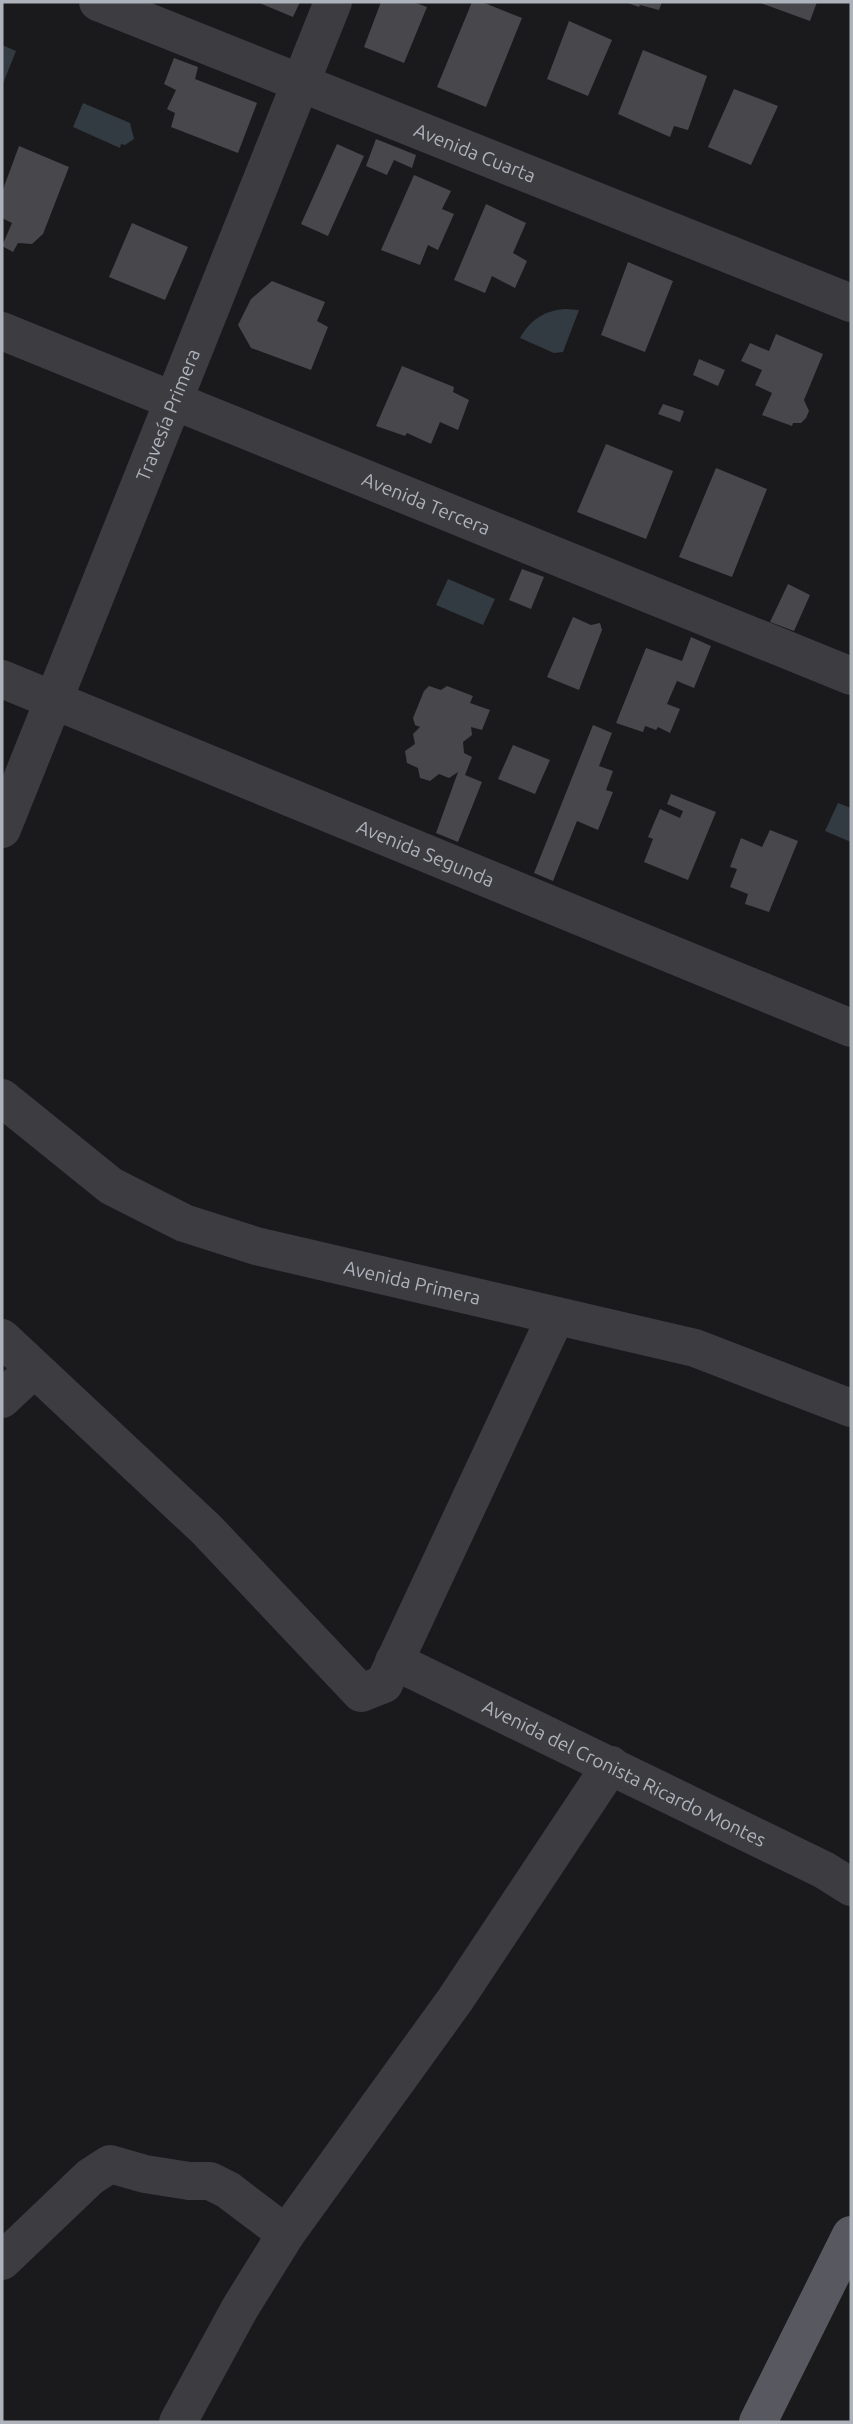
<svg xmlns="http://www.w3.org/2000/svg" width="853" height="2424" font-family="Ubuntu,sans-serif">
	<rect width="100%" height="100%" fill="#1a1a1c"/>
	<path fill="#333b42" d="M2,45l14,6 -14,35z
		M83,103l47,20 4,16 -9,6 -4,-1 -1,4 -47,-21z
		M566,309l13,1 -16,42 -9,1 -34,-15c10,-18 25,-28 46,-29z
		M448,579l47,20 -12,26 -47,-20z
		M838,803l13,5v34l-26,-11z"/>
	<path fill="#48484c" d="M257,2h43l-7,15z
		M381,2h32l14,5 -23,56 -40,-16z
		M472,2h10l40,16 -36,89 -49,-20z
		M625,2h37l-3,8 -19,-5 -1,2z
		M758,2h59l-7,19z
		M569,21l43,19 -24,56 -41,-17z
		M643,50l64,26 -19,54 -14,-4 -4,11 -52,-23z
		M174,58l24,9 -3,12 62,24 -19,50 -67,-26 4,-14 -8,-4 9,-19 -12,-6z
		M734,89l44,17 -27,59 -43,-18z
		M376,139l40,16 -4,13 -18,-8 -7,15 -21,-9z
		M337,144l27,12 -36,80 -27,-12z
		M19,146l50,21 -26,67 -11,10 -14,-1 -5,9 -11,-6 10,-23 -10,-5v-26z
		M414,175l37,16 -9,18 12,5 -16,36 -10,-5 -8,20 -39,-15z
		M486,204l40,19 -13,30 14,8 -12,27 -23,-12 -7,17 -31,-13z
		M132,223l56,24 -23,53 -56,-23z
		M628,262l45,19 -28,71 -44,-17z
		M272,281l53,21 -8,19 11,6 -17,43 -60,-22 -13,-23 13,-26z
		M776,334l47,20 -19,46 5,11 -3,7 -5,5h-8l-1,3 -30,-11 10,-22 -17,-8 7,-15 -21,-9 9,-18 19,8z
		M699,359l26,11 -7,16 -25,-11z
		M402,366l52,21 -1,5 16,8 -11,30 -18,-8 -9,22 -24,-11 -2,3 -29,-10z
		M663,404l21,7 -4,11 -22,-8z
		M606,444l67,27 -27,68 -69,-27z
		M716,468l51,21 -35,88 -53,-20z
		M522,569l22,8 -13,32 -22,-9z
		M788,584l22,11 -16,36 -24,-9z
		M573,617l18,8 9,-2 2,7 -23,60 -32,-13z
		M691,637l20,9 -17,42 -17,-7 -10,23 13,5 -10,24 -12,-6 -2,3 -11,-4 -2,6 -27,-9 30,-75 36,13z
		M429,686l12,4 6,-4 26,10 -3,7 20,7 -8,20 -11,-3 1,8 -9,7 1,11 8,4 -7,18 17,7 -24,60 -22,-9 22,-61 -9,6 -10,-4 -9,7 -10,-3 -2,-10 -11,-5 -2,-12 10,-7 -2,-10 7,-7 -5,-2 -2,-7 11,-27z
		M593,725l19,8 -13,33 14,5 -7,19 7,2 -15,38 -21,-9 -24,60 -19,-8z
		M513,745l37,15 -15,34 -37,-15z
		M671,794l45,18 -28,68 -44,-18 9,-23 -5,-2 12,-28 20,9 3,-7 -16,-7z
		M770,830l28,11 -29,71 -24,-8 3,-10 -18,-7 7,-18 -7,-2 11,-29 21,9z"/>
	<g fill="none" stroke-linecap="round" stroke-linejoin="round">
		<g stroke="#3c3c41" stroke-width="38">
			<path id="s1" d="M98,2l753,301"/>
			<path id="s2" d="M2,331l849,345"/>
			<path id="s3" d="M2,679l849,349"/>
			<path id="s4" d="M2,829l331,-827"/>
			<path id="s5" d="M2,1098l109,88 73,37 72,23 439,102 156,60"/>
			<path d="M2,1338l204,191 155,164 23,-9 172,-368"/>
			<path d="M2,1399l32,-30"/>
			<path id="s6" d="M394,1661l430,209 27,17"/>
			<path d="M2,2261l88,-84 20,-13 35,10 44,7h21l18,9 58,44"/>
			<path d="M178,2422l62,-114 46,-74 169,-234 156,-235"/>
		</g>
		<path stroke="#585960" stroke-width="38" d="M758,2422l93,-187"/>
	</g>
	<g text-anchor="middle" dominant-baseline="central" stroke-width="6" stroke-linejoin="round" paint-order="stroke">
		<g font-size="19" fill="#aeb2bb" stroke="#151517">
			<text stroke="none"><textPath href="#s1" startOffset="406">Avenida Cuarta</textPath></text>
			<text stroke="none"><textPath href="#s4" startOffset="446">Travesía Primera</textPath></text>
			<text stroke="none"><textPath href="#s2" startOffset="458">Avenida Tercera</textPath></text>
			<text stroke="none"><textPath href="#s3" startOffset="458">Avenida Segunda</textPath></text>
			<text stroke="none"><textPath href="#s5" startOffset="458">Avenida Primera</textPath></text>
			<text stroke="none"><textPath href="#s6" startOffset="256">Avenida del Cronista Ricardo Montes</textPath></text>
		</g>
	</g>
	<rect width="853" height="2424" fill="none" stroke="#aeb2bb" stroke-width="7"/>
</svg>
